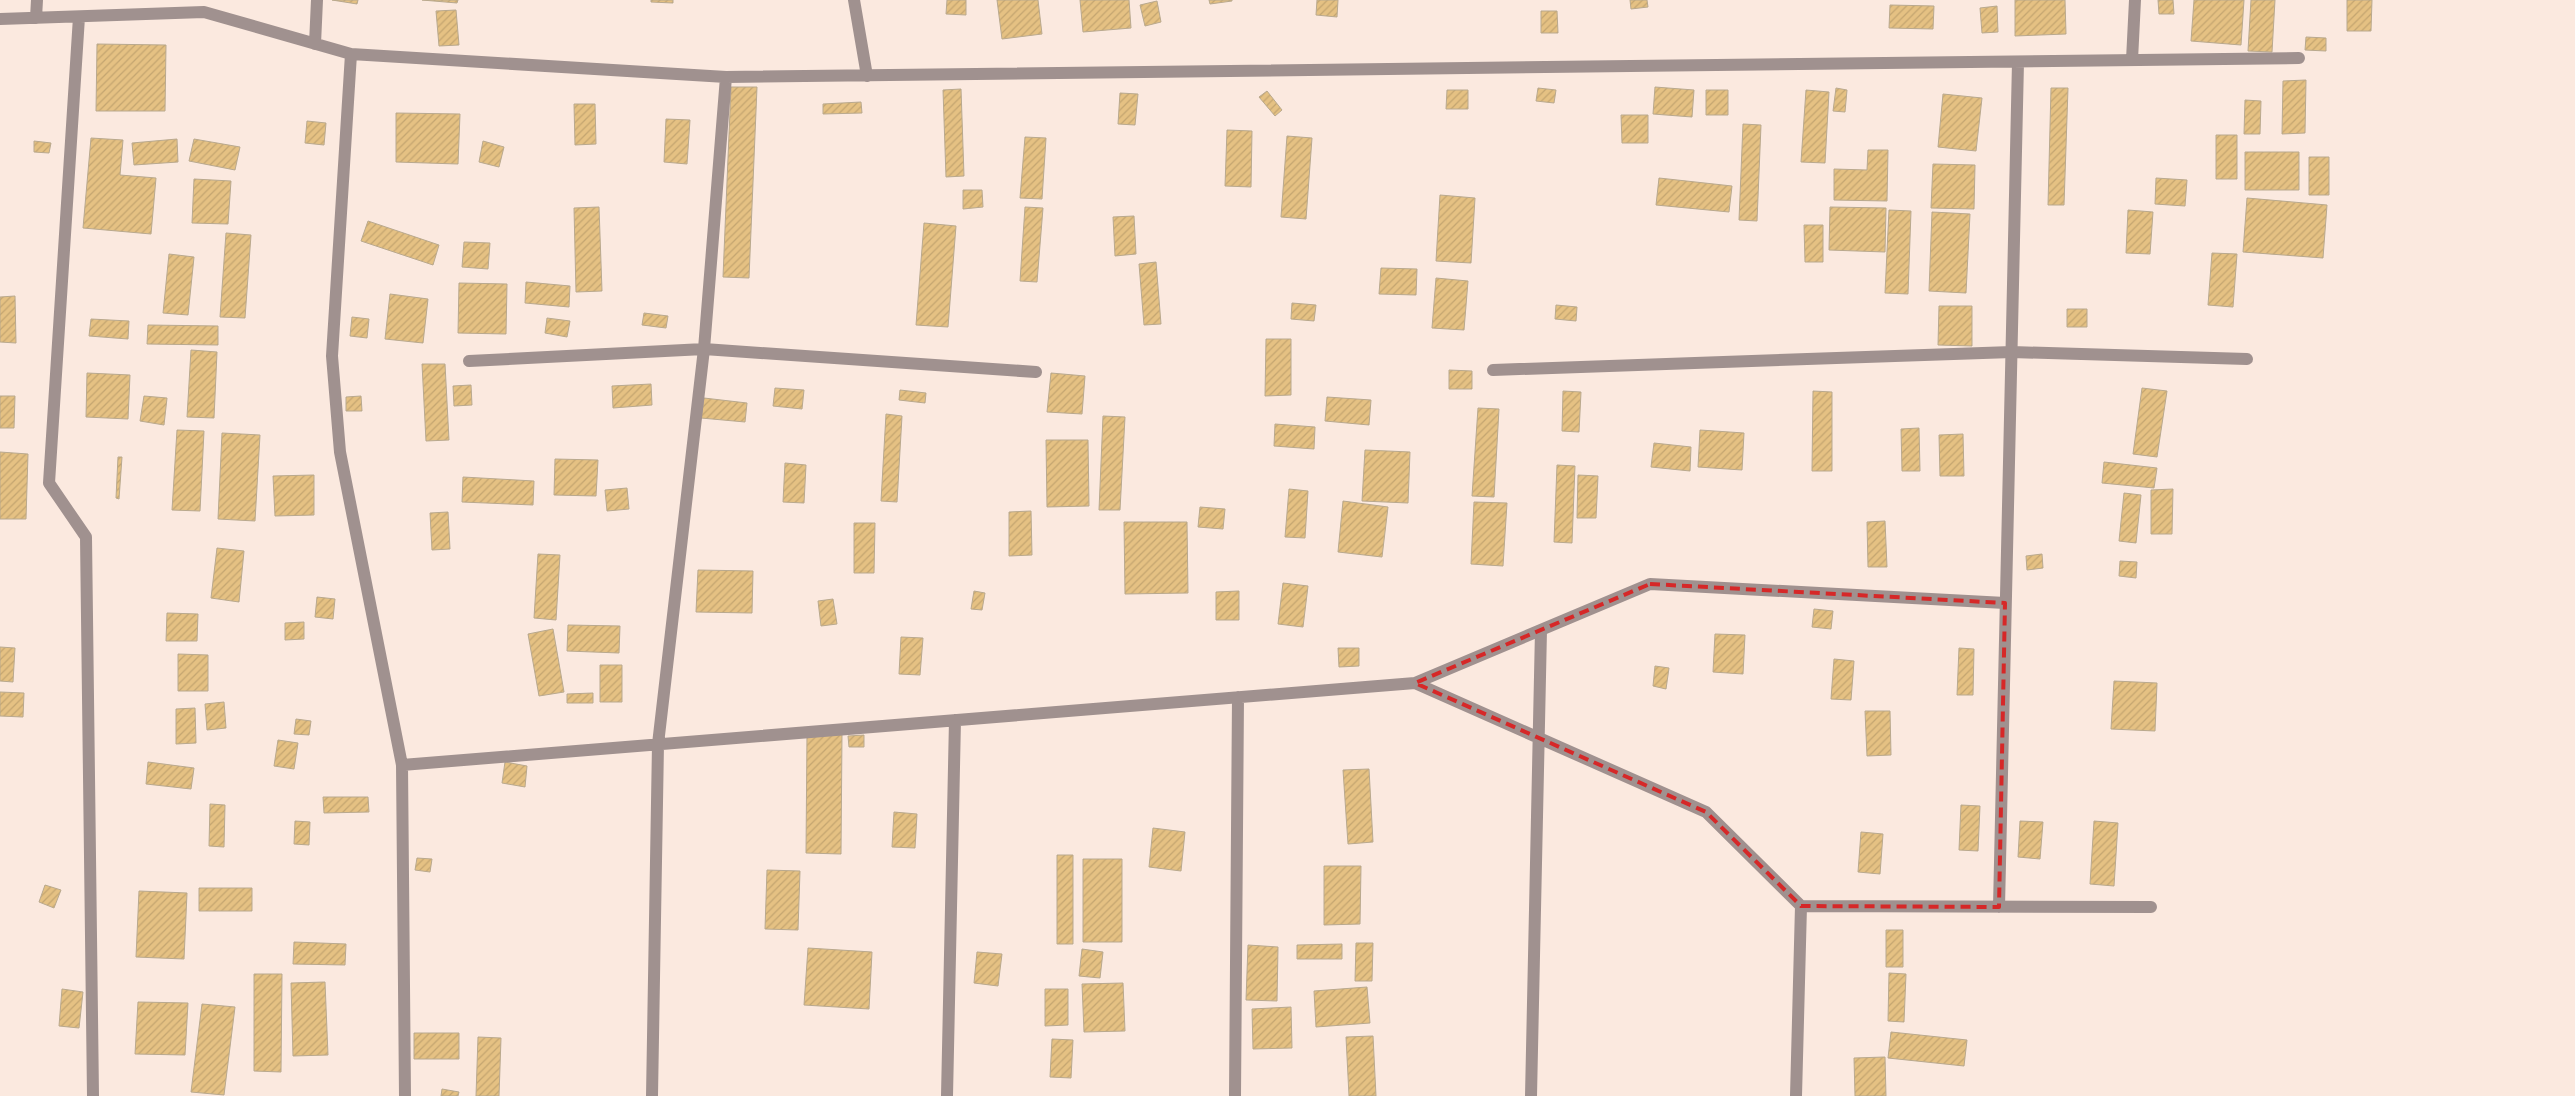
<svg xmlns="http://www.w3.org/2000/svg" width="2575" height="1096" font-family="'Noto Sans',sans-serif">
	<defs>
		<pattern id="building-hatch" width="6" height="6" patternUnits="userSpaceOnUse" patternTransform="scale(1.25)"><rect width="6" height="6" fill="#e5c183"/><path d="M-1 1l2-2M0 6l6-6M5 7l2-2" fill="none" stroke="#c4a570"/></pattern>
	</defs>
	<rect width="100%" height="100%" fill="#fbe9df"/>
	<path fill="url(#building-hatch)" stroke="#b9a98e" d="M332,0h26l-1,4z
		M422,0h36l-1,3z
		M651,0h22v3l-22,-1z
		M947,0h19v15l-20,-1z
		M997,0h41l4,34 -40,5z
		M1080,0h49l2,28 -48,4z
		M1209,0h23v1l-22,3z
		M1317,0h21l-1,17 -21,-2z
		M1630,0h17l1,7 -17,2z
		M2015,0h50l1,34 -51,2z
		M2158,0h15l1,14h-15z
		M2194,0h50l-3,45 -50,-4z
		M2251,0h24l-3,52 -24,-1z
		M2347,0h25l-1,31h-24z
		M1157,1l4,21 -16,4 -5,-21z
		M1890,5l44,1 -1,23 -44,-1z
		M1997,6l1,26 -16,1 -2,-25z
		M456,10l3,35 -20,1 -3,-35z
		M1541,11h16l1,22h-17z
		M2306,37l20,1v13l-21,-1z
		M97,44l69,1 -1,66h-69z
		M2306,80l-1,53 -23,1 1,-53z
		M731,87h26l-8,191 -26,-1z
		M1655,87l39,3 -2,27 -39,-3z
		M1538,88l18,2 -2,13 -18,-2z
		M1836,88l11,2 -2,22 -12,-1z
		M2051,88h17l-4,117h-16z
		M961,89l3,87 -18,1 -3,-87z
		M1447,90h21v19h-22z
		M1706,90h22v25h-22z
		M1806,90l23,2 -4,71 -24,-1z
		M1267,91l15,19 -7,6 -16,-19z
		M1120,93l18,1 -3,31 -17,-1z
		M1943,94l39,4 -6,53 -38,-4z
		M2245,100l16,1 -1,33h-16z
		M861,102l1,11 -39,1v-10z
		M574,104h21l1,40 -21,1z
		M396,113l64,1 -2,50 -62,-2z
		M1621,115h27v28h-26z
		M666,119l24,1 -3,44 -23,-2z
		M307,121l19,2 -2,22 -19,-2z
		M1743,124l18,1 -4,96 -18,-1z
		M1227,130l25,1 -1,56 -26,-1z
		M2216,135h21v44h-21z
		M1287,136l25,2 -6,81 -25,-2z
		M1025,137l21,1 -4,61 -22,-1z
		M91,138l32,2 -3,35 36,3 -5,56 -68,-6z
		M177,139l1,23 -44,3 -2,-22z
		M194,139l46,8 -5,23 -46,-9z
		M34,141l17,2 -2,10 -15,-1z
		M483,141l21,6 -5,20 -20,-5z
		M1868,150h20l-1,51 -53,-1v-31l33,1z
		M2245,152h54v38h-54z
		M2309,157h20v38h-20z
		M1933,164l42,1 -1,44 -43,-1z
		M1659,178l73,8 -3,26 -73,-7z
		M2156,178l31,2 -2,26 -30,-2z
		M194,179l37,2 -3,43 -36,-1z
		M963,190h19l1,17 -20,2z
		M1440,195l35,3 -4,65 -35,-2z
		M2247,198l80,7 -4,53 -80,-6z
		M599,207l3,84 -26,1 -2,-84z
		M1025,207l18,1 -6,74 -17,-1z
		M1830,207l56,1 -1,44 -56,-2z
		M1889,210l22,1 -3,83 -23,-1z
		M2128,210l25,2 -3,42 -24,-1z
		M1932,212l38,2 -4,79 -37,-2z
		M1134,216l2,38 -21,2 -2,-39z
		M368,221l71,24 -6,20 -72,-24z
		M924,223l32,3 -8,101 -32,-2z
		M1804,225h19v37h-18z
		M226,233l25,2 -6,83 -25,-1z
		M464,242l26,1 -2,26 -26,-2z
		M2212,253l25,1 -4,53 -25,-2z
		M169,254l25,3 -6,58 -25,-2z
		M1156,262l5,62 -17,1 -5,-61z
		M1381,268l36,1 -1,26 -37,-1z
		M1436,278l32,3 -4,49 -32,-2z
		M526,282l44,4 -1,21 -44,-4z
		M459,283l48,1 -1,50 -48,-1z
		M390,294l38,5 -5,44 -38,-4z
		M15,296l1,47 -16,-1v-45z
		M1292,303l24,2 -2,16 -23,-2z
		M1556,305l21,2 -1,14 -21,-2z
		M1939,306h33v40l-34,-1z
		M2067,309h20v18h-20z
		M644,313l24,3 -2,12 -24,-3z
		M352,317l17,2 -2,19 -17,-2z
		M547,318l23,3 -3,16 -22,-4z
		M91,319l38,2 -1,18 -39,-3z
		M148,325l70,1v19l-71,-1z
		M1266,339h25v56l-26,1z
		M191,350l26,2 -3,66 -27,-1z
		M422,364h23l4,76 -23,1z
		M1449,370l23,1v18h-23z
		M87,373l43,2 -2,44 -42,-2z
		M1051,373l34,3 -3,38 -35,-2z
		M651,384l1,21 -39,3 -1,-22z
		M471,385l1,20 -18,1 -1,-20z
		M775,388l29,2 -2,19 -29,-3z
		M2142,388l25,3 -10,66 -24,-3z
		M900,390l26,3 -1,10 -26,-3z
		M1563,391l18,1 -2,40 -17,-1z
		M1813,391l19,1v79h-20z
		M0,396h15l-1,32h-14z
		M144,396l23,2 -3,27 -24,-4z
		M361,396l1,15h-16v-14z
		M1327,397l44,3 -2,25 -44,-4z
		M704,398l43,5 -2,19 -44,-4z
		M1478,408l21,1 -5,88 -22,-1z
		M886,414l16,2 -5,86 -16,-1z
		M1103,416l22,1 -5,93h-21z
		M1275,424l40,3 -1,22 -40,-3z
		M1919,428l1,43h-18l-1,-42z
		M177,430l27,1 -4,80 -28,-1z
		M1700,430l44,3 -2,37 -44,-3z
		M222,433l38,2 -5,86 -37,-2z
		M1963,434l1,42h-24l-1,-41z
		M1046,440h42l1,66 -42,1z
		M1654,443l37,4 -1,24 -39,-4z
		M1365,450l45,2 -2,51 -46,-2z
		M0,452l28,2 -2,65h-26z
		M118,457h4l-3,42 -3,-1z
		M555,459l43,1 -2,36 -42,-1z
		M2104,462l53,6 -3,20 -52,-5z
		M785,463l21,2 -2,38 -21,-1z
		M1557,465l18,1 -3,77 -18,-1z
		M314,475v40l-39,1 -2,-40z
		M1578,475l20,1 -2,42h-19z
		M463,477l71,4 -1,24 -71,-3z
		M627,488l2,21 -22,2 -2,-21z
		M1289,489l19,2 -3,47 -20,-1z
		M2173,489l-1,45h-21v-44z
		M2124,493l17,2 -5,48 -17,-2z
		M1343,501l45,6 -6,50 -44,-5z
		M1474,502l33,1 -4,63 -32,-2z
		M1200,507l25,2 -2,20 -25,-2z
		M1031,511l1,44 -23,1v-44z
		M448,512l2,37 -18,1 -2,-37z
		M1885,521l2,46h-19l-1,-45z
		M1124,522h63l1,71 -63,1z
		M854,523h21l-1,50h-20z
		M217,548l27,3 -5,51 -28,-4z
		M538,554l22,1 -4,65 -22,-2z
		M2042,554l1,14 -16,2 -1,-14z
		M2120,561l17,1 -1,16 -17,-2z
		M698,570l55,1 -1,42 -56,-1z
		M1283,583l25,3 -5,41 -25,-3z
		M974,591l11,2 -3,17 -11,-1z
		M1239,591v29h-23v-28z
		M317,597l18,2 -2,20 -18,-2z
		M833,599l4,25 -16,2 -3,-25z
		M1814,609l19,2 -2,18 -19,-2z
		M167,613l31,1 -1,27h-31z
		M304,622v17l-19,1v-17z
		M568,625l52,1 -1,27 -52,-2z
		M553,629l11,63 -25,4 -11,-62z
		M1715,634l30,1 -2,39 -30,-2z
		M901,637l22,1 -3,37 -21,-1z
		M0,647l15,1 -2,34 -13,-1z
		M1338,648h21v18l-20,1z
		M1959,648l15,1 -1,46h-16z
		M178,654l30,1v36h-30z
		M1834,659l20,2 -3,39 -20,-1z
		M600,665h22v37h-22z
		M1655,666l14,2 -3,21 -13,-3z
		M2114,681l43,2 -2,48 -44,-2z
		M0,692l24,1 -1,24 -23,-1z
		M593,693v10h-26v-9z
		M224,702l2,26 -19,2 -2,-26z
		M195,708l1,35 -20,1v-35z
		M1865,711h25l1,44 -24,1z
		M296,719l15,2 -2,14 -15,-1z
		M807,733h35l-1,121 -35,-1z
		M864,735v12h-15l-1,-11z
		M278,740l20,3 -4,26 -20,-3z
		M148,762l46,6 -3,21 -45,-5z
		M505,762l22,4 -2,21 -23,-4z
		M1369,769l4,73 -25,2 -5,-74z
		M323,797h45l1,15 -45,1z
		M210,804l15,1 -1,42 -15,-1z
		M1961,805l19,1 -2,45 -19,-1z
		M894,812l23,2 -2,34 -23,-1z
		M295,821l15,1 -1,23 -15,-1z
		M2020,821l23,1 -3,37 -22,-2z
		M2094,821l24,2 -4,63 -24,-2z
		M1153,828l32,4 -4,39 -32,-4z
		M1861,832l22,2 -3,40 -22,-2z
		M1057,855h16v89h-16z
		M417,858l15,1 -2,13 -15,-2z
		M1083,859h39v83h-39z
		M1324,866h37l-1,58 -36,1z
		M767,870l33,1 -2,59 -33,-1z
		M45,885l16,5 -7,18 -15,-6z
		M199,888h53v23h-53z
		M139,891l48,2 -3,66 -48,-2z
		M1886,930h17v37h-17z
		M294,942l52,2 -1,21 -52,-1z
		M1356,943h17l-1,38h-17z
		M1342,944v15h-45v-14z
		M1248,945l30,2 -1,54 -31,-1z
		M808,948l64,4 -3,57 -65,-4z
		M1082,949l21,3 -3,26 -21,-2z
		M977,952l25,2 -4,32 -24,-3z
		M1889,973l17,1 -2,48 -16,-1z
		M254,974h28l-1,98 -27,-1z
		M325,982l3,73 -35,1 -2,-73z
		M1123,983l2,48 -41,1 -2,-48z
		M1367,987l3,36 -54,4 -2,-36z
		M62,989l21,3 -4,36 -20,-2z
		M1045,989h23v36l-23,1z
		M138,1002l50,1 -3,52 -50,-1z
		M202,1004l33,3 -11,88 -33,-3z
		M1291,1007l1,41 -39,1 -1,-40z
		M1891,1032l76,8 -3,26 -76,-8z
		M414,1033h45v26h-45z
		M1373,1036l3,60h-27l-3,-59z
		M478,1037l23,1 -2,58h-23z
		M1052,1039l21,1 -2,38 -21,-1z
		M1885,1057l1,39h-31l-1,-38z
		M442,1089l17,3 -1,4h-17z"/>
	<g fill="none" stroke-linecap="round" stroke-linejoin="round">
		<path stroke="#a0918f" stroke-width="12" d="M854,0l13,76
			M79,17l-30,466 37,54 7,559
			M36,18l1,-18
			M0,19l204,-7 147,42 375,23 1573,-19
			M315,44l2,-44
			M351,54l-19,302 8,96 62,313 3,331
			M2132,60l3,-60
			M469,361l235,-12 332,23
			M1493,370l519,-18 235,7
			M1415,683l291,129 95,94 350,1
			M402,765l1013,-82 235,-99 355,19
			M1999,907l19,-845
			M652,1096l6,-352 46,-395 22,-272
			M947,1096l8,-376
			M1235,1096l3,-399
			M1531,1096l10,-466
			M1796,1096l5,-190"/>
	</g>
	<path fill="none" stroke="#d62828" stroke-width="4" stroke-dasharray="10 6" stroke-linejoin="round" d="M1650,584l355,19 -6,304 -198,-1 -95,-94 -291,-129z"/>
</svg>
